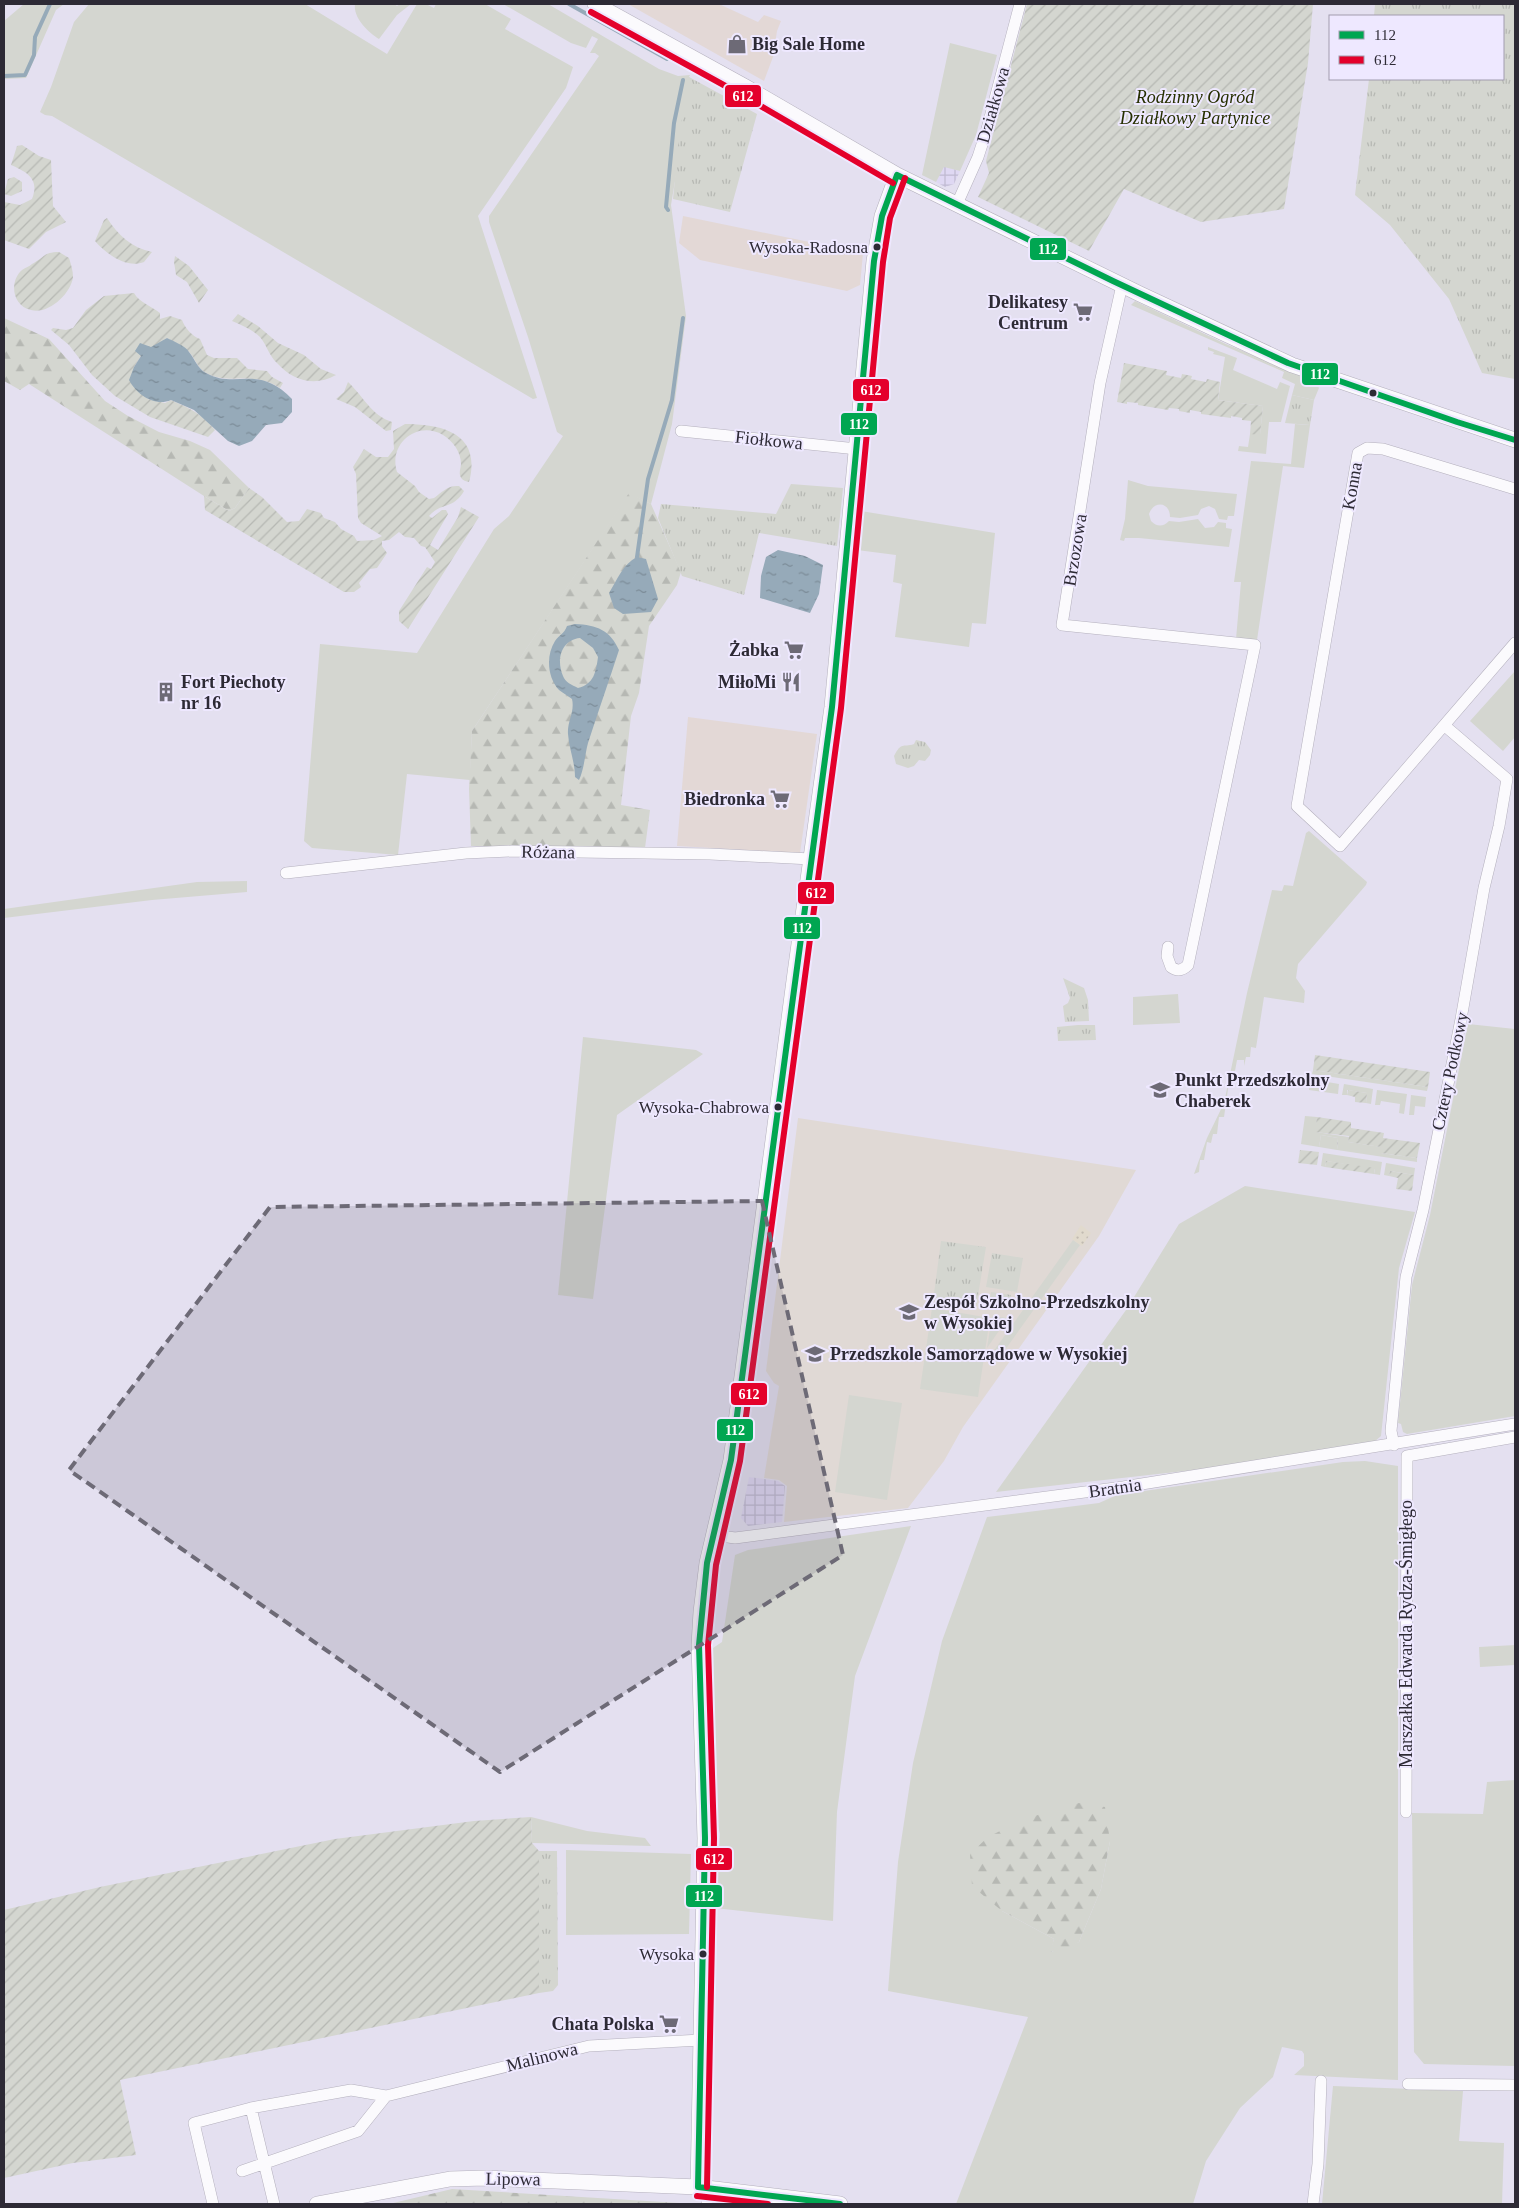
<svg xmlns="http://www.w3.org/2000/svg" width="1519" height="2208" font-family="'Times New Roman',serif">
	<defs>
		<pattern id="industrial-grid" width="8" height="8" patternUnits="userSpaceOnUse" patternTransform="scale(1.25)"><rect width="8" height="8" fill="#dfd8f3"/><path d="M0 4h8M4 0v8" fill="none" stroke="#c0bad1"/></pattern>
		<pattern id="forest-firs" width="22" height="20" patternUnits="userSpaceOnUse" patternTransform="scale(1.25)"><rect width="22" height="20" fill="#d4d6d0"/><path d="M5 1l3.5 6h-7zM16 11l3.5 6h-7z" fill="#b6b8b3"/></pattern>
		<pattern id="sand-dots" width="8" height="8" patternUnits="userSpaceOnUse" patternTransform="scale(1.25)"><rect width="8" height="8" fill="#e1dacd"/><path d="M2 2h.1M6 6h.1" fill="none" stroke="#c1bbb1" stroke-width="1.8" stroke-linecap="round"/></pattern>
		<pattern id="park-tufts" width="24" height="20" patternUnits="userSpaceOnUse" patternTransform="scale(1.25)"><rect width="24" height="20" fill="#d4d6d0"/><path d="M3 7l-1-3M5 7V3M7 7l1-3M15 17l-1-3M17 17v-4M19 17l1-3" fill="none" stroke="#b6b8b3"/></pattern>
		<pattern id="garden-furrows" width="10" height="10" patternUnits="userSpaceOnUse" patternTransform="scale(1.25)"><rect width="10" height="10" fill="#d4d6d0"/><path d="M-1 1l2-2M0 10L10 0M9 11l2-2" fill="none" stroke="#b6b8b3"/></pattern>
		<pattern id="water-ripples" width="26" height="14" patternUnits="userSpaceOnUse" patternTransform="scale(1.25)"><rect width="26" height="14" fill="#96aab9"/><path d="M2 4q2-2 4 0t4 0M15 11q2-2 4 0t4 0" fill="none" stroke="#7b8b97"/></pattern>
	</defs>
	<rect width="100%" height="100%" fill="#e4e0f0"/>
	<path fill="#e3d8d6" d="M628,4h91l39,18 6,-7 17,6 -4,10 -4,26 -9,24z
		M683,216l180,37 -3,32 -13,6 -147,-31 -21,-17z
		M688,717l129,17 -17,119 -123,-7z"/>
	<path fill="url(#industrial-grid)" d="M944,166l16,5 -6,13 -9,3 -9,-5z
		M749,1477l29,4 7,5 -3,36 -34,4 -7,-8z"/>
	<path fill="#e0d9d5" d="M798,1118l338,52 -37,66 -136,191 -19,34 -36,47 -124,14 3,-36 -8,-6 -15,-2 15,-92 -5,-3 -8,-12z"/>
	<path fill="#d4d6d0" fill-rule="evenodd" d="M24,4h40l-8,6 -30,68 -22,1v-58z
		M89,4h216l82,50 30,-50h9l8,4 2,-4h49l26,15 -6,10 68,38 -7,21 -88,128 59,182 -4,1 -481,-283 -7,-1 -5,-3 11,-25 23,-65z
		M355,4h39l3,2 3,-2h11l-14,11 -18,24c-11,-7 -26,-21 -24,-35z
		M503,4h45l111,65 19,7 12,-1 -1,2 3,2 -21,126 15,111 -14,108 -21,80 -22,-10 -157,237 -2,49 -63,-6 -9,81 -86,-7 -8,-7 16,-197 97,9 77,-124 15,-13 54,-80 -6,-4 -29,-95 -39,-115v-6l110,-160 -4,-3h-5l8,-14 -6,-3 -6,12 -15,-5z
		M950,43l47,12 -21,80 -16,36 -16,-4 -8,15 -14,-7z
		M1135,301l91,43 88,37 5,7 -5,12 -22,-5 3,-11 -13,-6 2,-6 -153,-67z
		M1208,347l29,11 -4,12 44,19 3,-7 10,4 -9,36h-12l-3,32 -28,-3 1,-5 9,1 2,-13h10l3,-28 -45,-6 7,-43 -12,-3 1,-2 -6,-2z
		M1295,424l15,1 -6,43 -21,-2 -26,174 -21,-1 5,-57h-7l17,-121 40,3z
		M1128,480l20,6 89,8 -3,22h-6l-1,4 -8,-1 -4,-10 -6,-3 -8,3 -3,6 -18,3 -10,-1c0,-15 -16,-17 -21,-3l2,7c6,6 12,6 18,0l10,1 19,-3 7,9 9,-1 4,-5 8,1v5l6,1 -3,18 -90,-9h-14l-1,3 -4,-1 5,-21z
		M861,511l134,22 -9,91 -14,-1 -3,24 -74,-10 7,-53 -9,-2 3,-27 -39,-5z
		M1515,671v66l-12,14 -33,-30z
		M1309,831l58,51 -1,3 -68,79 -2,14 9,13 -1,12 -40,-6 -8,51 -5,-1 -1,10h-4l-2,9v-6h-7l-4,22h-4l-5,35h-5l-2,17h-4l-2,9 -4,-1 -3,18h-4l-1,12 -5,2 13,-36 17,-35 23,-110 25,-103 10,1 2,-6 9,1 13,-53z
		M247,881v11l-95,8 -148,18v-9l193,-27z
		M1178,994l2,29 -47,2v-28z
		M1468,1024l47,5v387l-108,18 -4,-2 -2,-8 -3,-1 14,-138 18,-70z
		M583,1037l113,13 7,4 -86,61 -24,184 -35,-4z
		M1313,1070l115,17 -1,4 -115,-17z
		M1310,1079l29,5 -1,10 -29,-4z
		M1344,1084l29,5 -2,15 -5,-1 1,-10 -20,-3v5h-5z
		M1377,1090l30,4 -3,20 -5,-1 1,-9 -19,-3 -1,4h-5z
		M1411,1095l15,2 -1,10 -10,-1 -1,9h-5z
		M1305,1116l12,1 -1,15 33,5 -1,5 34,5 -1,6 36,5v4l-80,-12 1,-12 -17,-3 -2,12 -18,-3z
		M1323,1153l59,9 -2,13 -6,-1 1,-5 -49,-8 -1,6 -4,-1z
		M1386,1163l29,5 -1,7 -24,-4 -1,5 -5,-1z
		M1245,1186l170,26 -16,56 -18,168 -8,7 -179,27 -198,22 130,-182 53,-86z
		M1073,1240l7,5 -85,119 -7,-5z
		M932,1308l58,10 -12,79 -58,-8z
		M992,1316l16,2 -21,30z
		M849,1395l53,8 -15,97 -52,-8z
		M1365,1461l33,5v614l-104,-5 10,-9v-12l-2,-3 -20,-4 -9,30 -33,31 -34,53 -13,43h-237l72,-187 -140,-26 10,-129 15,-99 29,-122 45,-124 112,-14 18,-8 226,-33zM1110,1841l-9,48 -22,53 -28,10 3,-13 -52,-28z
		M911,1526l-56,150 -18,136 -4,109 -118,-13v-6h3l1,-8h-3l4,-60 -6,-23 -4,-161 12,-8 13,-87 13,-5z
		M1515,1645v20l-35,2 -1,-20z
		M1515,1780v286l-91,-2 -10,-12 -2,-239 71,1 4,-32z
		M531,1817l56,14 58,7 6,8 -119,-3z
		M566,1850l125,4 -2,80 -123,1z
		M1333,2086l130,5 -4,50 45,2 -2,61h-180z"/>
	<path fill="url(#forest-firs)" d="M4,318l45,21 56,62 23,15 31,16 31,9 20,9 39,38 -14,20 -6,3 -25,-15 -175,-112 -9,6 -16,-9z
		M629,493l22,11 30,68 -4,13 -28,41 -10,67 -8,23 -10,89 29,5 -5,38 -174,-2 -2,-57 3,-58z
		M1079,1803l26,4 5,34 -9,48 -22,53 -14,8 -15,2 4,-13 -52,-28 -30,-25 -2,-32 18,-17 36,-18z
		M452,2189l244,15h-307z"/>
	<path fill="url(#sand-dots)" d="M1081,1225l10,8 -9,13 -10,-7z"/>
	<path fill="url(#park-tufts)" d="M1375,4h140v375l-33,-6 -33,-74 -59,-74 -35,-30 14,-116h134v-63h-129z
		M689,77l68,37 -27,98 -57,-13 6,-62z
		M1292,395l22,5 -4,25 -25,-2z
		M791,484l52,4 -6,58 -78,-13 -15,62 -62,-19 -24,-58 3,-14 115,10z
		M916,740l9,2 6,8 -1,5 -5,6 -6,-1 -5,6 -6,2 -12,-4 -2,-8c8,-15 8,-8 20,-12z
		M1063,978l21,10 4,12 1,21 -24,1 -2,-16 5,-3 2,-5z
		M1078,1025h17l1,15 -38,1 -1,-14z
		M1321,1135l17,3 -1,12 -18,-3z
		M941,1241l45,6 -10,61 -43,-7z
		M992,1253l31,5 -6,34 -31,-5z
		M991,1292l20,3 -2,14 -20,-3z
		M539,1851h18l1,134 -5,6 -14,2z"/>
	<path fill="url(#garden-furrows)" d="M1027,4h286l-5,59 -24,146 -83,13 -77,-33 -35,62 -111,-54 11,-24 -3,-12z
		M22,145l17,11 12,4 2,46 13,16 -20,10 -17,17 -25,-9v-38l16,3 12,-6c8,-20 -5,-27 -21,-34l6,-19z
		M14,177l8,5v9l-11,5 -7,-2 4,-15z
		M107,218c11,17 25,30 45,34l-8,10c-17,7 -38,-8 -49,-21l9,-21z
		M59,252l10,6c2,6 4,13 4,19 -2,17 -25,38 -42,33 -19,-4 -22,-29 -9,-40 4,-3 7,-3 10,-6 12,-6 11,-12 27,-12z
		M175,256l14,10 19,24 -9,13 -12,-21 -11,-7 -2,-13z
		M134,293c5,9 17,13 26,20v6l10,-3 12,4c3,8 10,16 18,19l7,16 7,3h23l11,11 19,2 5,6 11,6 -3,5c-28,-18 -50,-2 -74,-15 -9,-5 -11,-15 -17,-21 -6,-6 -15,-10 -22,-14l-26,18 -7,11 14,32 17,4 6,-3c20,9 30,13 44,30l-7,7 -58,-20 -35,-21 -23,-21 -23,-30 -18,-15 2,-2 13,2 7,-2 13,-18 18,-14z
		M238,314l20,12 20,17 26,12 17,14 15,6c-21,12 -43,6 -59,-12 -8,-7 -10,-18 -17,-26 -7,-7 -19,-12 -28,-16z
		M1124,363l43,8 -1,4 15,3 1,-4 10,2 -1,3 15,3 1,-3 13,3 -2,18 45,6 -3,29 -10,-1 1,-13 -9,-1v-2l-11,-2v2l-30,-4v-2l-11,-2v3l-11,-2v-2l-10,-1 -1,2 -30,-5v-2l-11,-1v2l-10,-2z
		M348,382c16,15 23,33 44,40l-1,8 -5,1 -31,-24 -19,-8 8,-7z
		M405,424c38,0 77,10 64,58 -4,-1 -8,-2 -9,-7 -1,-3 1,-8 1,-11 0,-12 -8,-23 -18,-29 -25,-15 -55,8 -46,37l18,14 4,6 10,7 5,-1c8,-6 14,-13 25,-12l5,5c-11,19 -23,11 -35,25l3,2 10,-8h4l2,4 -18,31 8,5 20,-33 3,-10 18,10 -71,112 -9,-8v-10l28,-44 4,2 4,-7 -10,-15 -4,-1 -7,-8 -9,-1 -6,-5 -10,8 -7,1v5l5,7 -10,15 -7,1 -11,14 2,4 -7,5h-10l-139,-82 -1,-14 25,15 6,-3 14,-20 13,9 25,25 12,-1 8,-12 14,4 3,5 11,4 6,7 13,7 3,5 17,-1 8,-4 -21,-13 -3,-5 -2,-44 -3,-7 11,-18 12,8h12l6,-8 -1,-18z
		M1315,1055l115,17 -2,15 -115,-17z
		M1348,1090l19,3 -1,10 -11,-1v-5l-8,-2z
		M1317,1117l34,5v6l33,5 -1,5 37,5 -3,15 -36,-5v-6l-33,-5 1,-6 -34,-4z
		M1300,1150l19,2 -2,13 -19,-2z
		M1326,1161l49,7 -1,6 -49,-7z
		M1390,1171l24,4 -2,16 -16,-2 2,-11 -9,-2z
		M531,1817l1,26 7,8v142l-419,87 16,75 -63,8 -69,15v-268l96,-23 235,-48 139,-18z"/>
	<path fill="url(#water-ripples)" fill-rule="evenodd" d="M167,338c6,3 19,8 22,14 6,7 8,16 17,21 31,17 51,-10 86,26v13l-10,11 -16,2 -14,16 -13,5 -11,-5 -34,-31 -23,-10c-16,7 -34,-5 -42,-20l5,-13 7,-11 -6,-5 5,-8 11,4z
		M778,550l27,6 18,9 -4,29 -9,19 -50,-15 1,-22 5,-19z
		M637,557l9,2 12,40 -7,13 -28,2 -9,-6 -5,-15c8,-13 14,-29 28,-36z
		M575,624c22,1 35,6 44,26 -10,31 -21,62 -31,93 -3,11 -4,27 -9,37l-4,-3c0,-15 -6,-28 -7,-43 -1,-13 7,-22 4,-35 -4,-3 -9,-6 -13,-9 -12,-13 -13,-35 -4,-49 4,-6 9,-7 12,-15zM580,638l13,10 5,9c-2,15 -4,27 -20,31 -6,-3 -13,-6 -15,-12 -7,-16 -2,-36 17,-38z"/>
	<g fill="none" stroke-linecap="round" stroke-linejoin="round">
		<path stroke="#96aab9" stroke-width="4" d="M569,4l98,55
			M4,76l21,-1 9,-20 1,-18 15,-33
			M668,210l-2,-3 8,-84 9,-43
			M637,557l11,-78 24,-79 11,-82"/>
		<defs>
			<path id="minor" d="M957,204l21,-47 9,-28 33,-125
				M1122,285l-22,98 -38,242 193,20 -67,320c-5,5 -10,7 -17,2l-4,-11 1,-9
				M681,431l176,18
				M1515,489l-132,-40 -16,-1 -9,5 -61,353 43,40 175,-203
				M286,873l180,-20 46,-2 198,3 101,5
				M1394,1445l-3,-14 15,-154 17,-67 38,-191 23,-131 15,-62 8,-47 -62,-53
				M714,1535l21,3 388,-51 392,-63
				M1406,1812l1,-356 108,-19
				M1408,2084l107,1
				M251,2108l23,96
				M242,2171l116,-40 28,-35
				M213,2204l-19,-81 57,-15 100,-18 35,6 203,-50 112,-6
				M707,2204l2,-15
				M1313,2204l5,-40 3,-83"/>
			<path id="tertiary" d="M595,4l149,82 153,89 243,119 152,71 223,75
				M698,2187l7,-349 -6,-193 2,-33 6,-49 24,-103 64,-487 37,-266 42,-446 8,-45 15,-41
				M317,2204l133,-25 35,-1 213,9 142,17"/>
		</defs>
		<use href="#minor" stroke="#b4b0bd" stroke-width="12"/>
		<use href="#tertiary" stroke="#b4b0bd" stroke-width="16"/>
		<use href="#minor" stroke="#fbfafd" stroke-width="11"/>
		<use href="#tertiary" stroke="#fbfafd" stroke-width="15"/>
		<defs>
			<path id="bus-1" d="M897,175l216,106 175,82 169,59 58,18
				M698,2187l7,-349 -6,-193 8,-82 24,-103 101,-753 42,-446 8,-45 15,-41
				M698,2187l142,17"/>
			<path id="bus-2" d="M591,12l149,82 153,89
				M707,2187l7,-349 -6,-193 8,-80 24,-104 101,-753 42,-446 7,-44 15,-40
				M697,2196l71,8"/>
		</defs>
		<use href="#bus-1" stroke="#eee8ff" stroke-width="10"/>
		<use href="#bus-2" stroke="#eee8ff" stroke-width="10"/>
		<use href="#bus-1" stroke="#00a651" stroke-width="6"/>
		<use href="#bus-2" stroke="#e4002b" stroke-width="6"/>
	</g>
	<path fill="#6d6a76" fill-opacity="0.2" stroke="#6d6a76" stroke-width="4" stroke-dasharray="10 6" stroke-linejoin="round" d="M762,1201l81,354 -343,217 -431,-302 201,-263z"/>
	<defs>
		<symbol id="shop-bare" viewBox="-9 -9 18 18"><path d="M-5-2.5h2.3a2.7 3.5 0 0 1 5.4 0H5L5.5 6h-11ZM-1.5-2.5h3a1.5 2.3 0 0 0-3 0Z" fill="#6d6a76" stroke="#eee8ff" stroke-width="2.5" paint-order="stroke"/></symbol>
		<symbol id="supermarket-bare" viewBox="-9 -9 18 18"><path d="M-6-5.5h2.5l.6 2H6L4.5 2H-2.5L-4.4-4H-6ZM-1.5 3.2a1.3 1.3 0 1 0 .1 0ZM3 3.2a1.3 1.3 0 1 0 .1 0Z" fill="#6d6a76" stroke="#eee8ff" stroke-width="2.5" paint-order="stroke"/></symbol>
		<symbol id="restaurant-bare" viewBox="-9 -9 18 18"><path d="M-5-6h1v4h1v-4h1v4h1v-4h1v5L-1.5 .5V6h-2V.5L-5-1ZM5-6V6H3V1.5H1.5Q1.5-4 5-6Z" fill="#6d6a76" stroke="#eee8ff" stroke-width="2.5" paint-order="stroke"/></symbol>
		<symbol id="building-bare" viewBox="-9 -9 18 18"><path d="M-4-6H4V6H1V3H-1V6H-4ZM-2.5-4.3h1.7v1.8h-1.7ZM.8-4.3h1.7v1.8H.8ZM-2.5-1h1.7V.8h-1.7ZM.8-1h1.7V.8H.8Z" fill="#6d6a76" stroke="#eee8ff" stroke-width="2.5" paint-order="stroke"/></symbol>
		<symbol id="school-bare" viewBox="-9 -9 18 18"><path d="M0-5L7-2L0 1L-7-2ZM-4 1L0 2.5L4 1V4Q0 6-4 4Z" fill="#6d6a76" stroke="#eee8ff" stroke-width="2.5" paint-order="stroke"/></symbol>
	</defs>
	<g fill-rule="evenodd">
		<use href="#shop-bare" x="723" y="30" width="28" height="28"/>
		<use href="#supermarket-bare" x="1069" y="298" width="28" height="28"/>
		<use href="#supermarket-bare" x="780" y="636" width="28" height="28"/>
		<use href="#restaurant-bare" x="777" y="668" width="28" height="28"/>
		<use href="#building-bare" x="152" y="678" width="28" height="28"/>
		<use href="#supermarket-bare" x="766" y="785" width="28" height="28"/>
		<use href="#school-bare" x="1146" y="1076" width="28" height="28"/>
		<use href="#school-bare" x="895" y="1298" width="28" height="28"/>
		<use href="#school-bare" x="801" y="1340" width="28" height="28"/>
		<use href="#supermarket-bare" x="655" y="2010" width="28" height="28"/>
	</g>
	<g fill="#2d2a35" stroke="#eee8ff" stroke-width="2">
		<circle cx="877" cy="247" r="4.5"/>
		<circle cx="1373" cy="393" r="4.5"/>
		<circle cx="778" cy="1107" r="4.5"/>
		<circle cx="703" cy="1954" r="4.5"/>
	</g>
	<g text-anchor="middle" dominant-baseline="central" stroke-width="4" stroke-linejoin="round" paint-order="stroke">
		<g font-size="17" fill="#2d2a35" stroke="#eee8ff" text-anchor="end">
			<text x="868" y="247">Wysoka-Radosna</text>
			<text x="769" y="1107">Wysoka-Chabrowa</text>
			<text x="694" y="1954">Wysoka</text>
		</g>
		<g font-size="18" font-weight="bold" fill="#2d2a35" stroke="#eee8ff" text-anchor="start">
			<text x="752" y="44">Big Sale Home</text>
			<text x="1068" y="302" text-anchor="end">Delikatesy<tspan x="1068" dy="21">Centrum</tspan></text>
			<text x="779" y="650" text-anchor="end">Żabka</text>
			<text x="181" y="682">Fort Piechoty<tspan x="181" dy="21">nr 16</tspan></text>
			<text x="776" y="682" text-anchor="end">MiłoMi</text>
			<text x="765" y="799" text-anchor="end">Biedronka</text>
			<text x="1175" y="1080">Punkt Przedszkolny<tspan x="1175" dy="21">Chaberek</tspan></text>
			<text x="924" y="1302">Zespół Szkolno-Przedszkolny<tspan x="924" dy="21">w Wysokiej</tspan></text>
			<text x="830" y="1354">Przedszkole Samorządowe w Wysokiej</text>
			<text x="654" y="2024" text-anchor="end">Chata Polska</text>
		</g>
		<g font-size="18" font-style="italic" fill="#262f00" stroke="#eee8ff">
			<text x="1195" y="97">Rodzinny Ogród<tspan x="1195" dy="21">Działkowy Partynice</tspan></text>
		</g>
		<g font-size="18" fill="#2d2a35" stroke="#eee8ff">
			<text transform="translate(993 105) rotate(-74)">Działkowa</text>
			<text transform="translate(769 440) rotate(6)">Fiołkowa</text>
			<text transform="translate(1352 486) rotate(-80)">Konna</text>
			<text transform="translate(1075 550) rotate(-81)">Brzozowa</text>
			<text transform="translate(548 852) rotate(1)">Różana</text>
			<text transform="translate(1450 1071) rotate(-78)">Cztery Podkowy</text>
			<text transform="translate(1115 1488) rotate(-8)">Bratnia</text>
			<text transform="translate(1406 1634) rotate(-90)">Marszałka Edwarda Rydza-Śmigłego</text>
			<text transform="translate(542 2057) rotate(-14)">Malinowa</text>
			<text transform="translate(513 2179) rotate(1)">Lipowa</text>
		</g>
	</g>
	<g stroke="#eee8ff" stroke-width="2">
		<rect x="724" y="84" width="38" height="24" rx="5" fill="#e4002b"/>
		<rect x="1029" y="237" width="38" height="24" rx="5" fill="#00a651"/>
		<rect x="1301" y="362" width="38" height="24" rx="5" fill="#00a651"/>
		<rect x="852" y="378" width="38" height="24" rx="5" fill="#e4002b"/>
		<rect x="840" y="412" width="38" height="24" rx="5" fill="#00a651"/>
		<rect x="797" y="881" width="38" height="24" rx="5" fill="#e4002b"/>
		<rect x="783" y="916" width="38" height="24" rx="5" fill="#00a651"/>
		<rect x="730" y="1382" width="38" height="24" rx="5" fill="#e4002b"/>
		<rect x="716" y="1418" width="38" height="24" rx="5" fill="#00a651"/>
		<rect x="695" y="1847" width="38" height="24" rx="5" fill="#e4002b"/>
		<rect x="685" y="1884" width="38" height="24" rx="5" fill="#00a651"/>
	</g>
	<g font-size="14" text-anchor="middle" font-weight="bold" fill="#fff">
		<text x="743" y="101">612</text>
		<text x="1048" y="254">112</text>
		<text x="1320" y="379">112</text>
		<text x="871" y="395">612</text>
		<text x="859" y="429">112</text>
		<text x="816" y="898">612</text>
		<text x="802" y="933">112</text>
		<text x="749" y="1399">612</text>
		<text x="735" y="1435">112</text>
		<text x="714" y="1864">612</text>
		<text x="704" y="1901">112</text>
	</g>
	<rect width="1519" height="2208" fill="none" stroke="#2d2a35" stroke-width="10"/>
	<rect x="1329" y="15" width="175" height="65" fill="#eee8ff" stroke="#a19cae"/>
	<rect x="1339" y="31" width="25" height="8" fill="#00a651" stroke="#a19cae"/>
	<text x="1374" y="40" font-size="15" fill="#2d2a35">112</text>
	<rect x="1339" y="56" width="25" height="8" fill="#e4002b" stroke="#a19cae"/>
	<text x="1374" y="65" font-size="15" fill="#2d2a35">612</text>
</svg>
